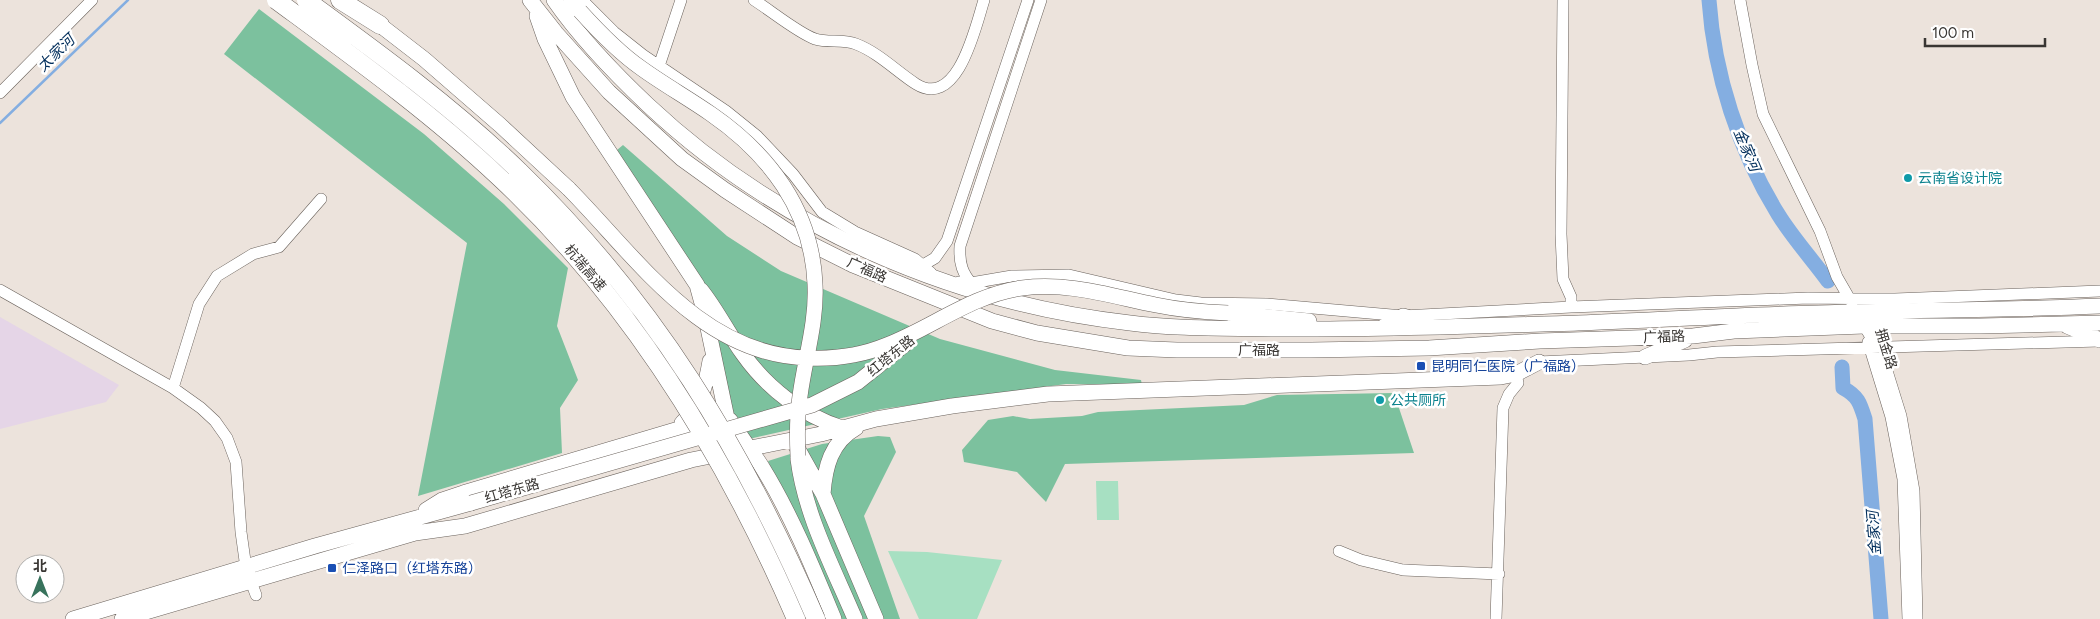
<svg xmlns="http://www.w3.org/2000/svg" width="2100" height="619" font-family="Figtree,'Noto Sans SC',sans-serif">
	<rect width="100%" height="100%" fill="#ece3dc"/>
	<path fill="#e5d5e7" d="M0,317l119,68 -13,17 -106,27z"/>
	<path fill="#a7e0c2" d="M1096,481h22l1,39h-22z
		M888,551l39,1 75,8 -25,59h-58z"/>
	<path fill="#7cc19e" d="M259,9l165,125 80,70 64,64 -11,58 21,54 -18,28 2,45 -144,43 49,-253 -243,-189z
		M623,145l104,91 54,35 159,68 115,31 86,10 1,5 -76,-1 -184,25 -133,30 -19,-28 -12,-60 -4,-53 -97,-148z
		M1394,393l20,60 -349,11 -19,38 -29,-30 -53,-10 -2,-12 26,-30 25,-4 17,3 52,-3 16,-4 146,-7 33,-10z
		M878,436l12,1 6,15 -32,64 36,103h-59l-73,-158 54,-17z"/>
	<g fill="none" stroke-linecap="round" stroke-linejoin="round">
		<path stroke="#84aee1" stroke-width="2.5" d="M0,123l128,-123"/>
		<path stroke="#84aee1" stroke-width="15" d="M1709,0c5,74 30,151 69,214 14,23 34,45 50,67
			M1842,367l1,21c15,8 17,15 22,31l16,200"/>
		<defs>
			<path id="minor" d="M582,0l32,32 29,23 83,56 31,25 36,38 29,38 33,20 60,27 16,14
				M754,0c16,10 44,33 61,39 13,4 28,0 41,5 23,9 40,27 60,40 42,26 60,-59 68,-84
				M1563,0l-2,234 2,45 8,18v10
				M1740,0l12,65 11,49 57,117 17,46 15,26
				M659,66l22,-66
				M0,93l92,-93
				M918,268l17,-10 12,-17 81,-241
				M959,282l12,1 41,-7 57,-1 107,25 25,3 66,1 136,12 168,-9 237,-9 87,1 205,-8
				M974,286c-12,-12 -15,-23 -14,-40l81,-246
				M0,290l173,98 28,20 14,13 12,17 9,24 5,70 5,36 10,27
				M1862,322l21,36 18,58 13,75 3,128
				M1868,342l23,75 12,62 5,140
				M1539,362l150,-7 28,-3 382,-11
				M173,388l26,-84 18,-28 36,-22 26,-7 42,-48
				M1339,551l22,9 42,10 96,4
				M1496,619l7,-211 6,-14 9,-11 -2,-9"/>
			<path id="major" d="M530,0l26,33 53,59 73,67 43,31 72,47 56,28 139,56 45,12 91,15 49,2h134l118,-2 111,-7 153,-5 41,-5 130,-5h116l120,-3
				M554,0c27,39 59,72 94,105 131,123 304,198 482,218 47,6 94,5 141,6 102,1 205,-3 307,-6 80,-3 160,-8 240,-10 94,-3 188,-3 282,-7
				M571,0l9,11
				M537,16l8,23 28,58 124,188 8,29 27,128
				M380,25l44,34 76,66 69,64
				M701,290c16,20 27,43 42,64 24,34 59,61 99,74
				M1228,313l81,8
				M2067,326l33,14
				M1383,327l20,-11 24,7
				M1645,357l40,-17
				M730,420c10,16 22,31 32,47 29,47 51,101 72,152
				M682,423c19,-18 24,-38 28,-62
				M795,444l28,50 53,125
				M798,459c7,56 35,108 57,160
				M823,494c2,-27 8,-52 33,-66
				M426,510l16,-10 21,-7 243,-72
				M73,619l242,-73 156,-43
				M122,619l293,-86 50,-7 226,-66 130,-26 55,-15 76,-13 96,-12 453,-17 15,-3 23,-12"/>
			<path id="highway" d="M340,0l40,25"/>
		</defs>
		<use href="#minor" stroke="#6a625c" stroke-width="12"/>
		<use href="#major" stroke="#6a625c" stroke-width="16"/>
		<use href="#highway" stroke="#6a625c" stroke-width="19"/>
		<use href="#minor" stroke="#fff" stroke-width="11"/>
		<use href="#major" stroke="#fff" stroke-width="15"/>
		<use href="#highway" stroke="#fff" stroke-width="18"/>
		<defs>
			<path id="major-bridge" d="M580,11c19,21 38,41 61,57 22,16 47,30 70,46 58,40 101,96 104,170 2,38 -10,74 -15,112 -3,20 -3,40 -2,60
				M569,189c69,70 133,167 240,169 27,1 54,-3 78,-13 46,-18 85,-50 135,-57 47,-6 89,8 134,17 24,5 48,7 72,8
				M471,503l341,-98 46,-23 51,-41"/>
			<path id="highway-bridge" d="M276,0c76,56 154,112 223,177 132,123 226,277 297,442
				M306,0c74,54 148,108 214,172 135,131 222,275 296,447"/>
		</defs>
		<use href="#major-bridge" stroke="#6a625c" stroke-width="16" stroke-linecap="butt"/>
		<use href="#highway-bridge" stroke="#6a625c" stroke-width="19" stroke-linecap="butt"/>
		<use href="#major-bridge" stroke="#fff" stroke-width="15"/>
		<use href="#highway-bridge" stroke="#fff" stroke-width="18"/>
	</g>
	<g fill="#0f9aa8" stroke="#fff" stroke-width="2">
		<circle cx="1908" cy="178" r="5"/>
		<circle cx="1380" cy="400" r="5"/>
	</g>
	<g fill="#1a4fb4" stroke="#fff" stroke-width="2">
		<rect x="1416" y="361" width="10" height="10" rx="2.5"/>
		<rect x="327" y="563" width="10" height="10" rx="2.5"/>
	</g>
	<g text-anchor="middle" dominant-baseline="central" stroke-width="5" stroke-linejoin="round" paint-order="stroke">
		<g font-size="14" fill="#0d838f" stroke="#fff" text-anchor="start">
			<text x="1918" y="178">云南省设计院</text>
			<text x="1390" y="400">公共厕所</text>
		</g>
		<g font-size="14" fill="#393633" stroke="#fff">
			<text transform="translate(585 268) rotate(50)">杭瑞高速</text>
			<text transform="translate(867 270) rotate(24)">广福路</text>
			<text transform="translate(1664 337) rotate(-2)">广福路</text>
			<text transform="translate(1886 349) rotate(73)">拥金路</text>
			<text x="1259" y="350">广福路</text>
			<text transform="translate(891 356) rotate(-39)">红塔东路</text>
			<text transform="translate(512 491) rotate(-16)">红塔东路</text>
		</g>
		<g font-size="14" fill="#164399" stroke="#fff" text-anchor="start">
			<text x="1431" y="366">昆明同仁医院（广福路）</text>
			<text x="342" y="568">仁泽路口（红塔东路）</text>
		</g>
		<g font-size="15" font-style="italic" fill="#022e5b" stroke="#fff">
			<text transform="translate(56 53) rotate(-44)">太家河</text>
			<text transform="translate(1747 150) rotate(67)">金家河</text>
			<text transform="translate(1874 533) rotate(-94)">金家河</text>
		</g>
	</g>
	<g transform="translate(40 579)"><circle r="24" fill="#ffffff" stroke="#b0afad"/>
	<path d="M0-4L9 19L0 12L-9 19Z" fill="#38735c"/>
	<text y="-8" font-size="14" font-weight="bold" text-anchor="middle" fill="#393633">北</text>
	</g>
	<path d="M1925 38v8h120v-8" fill="none" stroke="#393633" stroke-width="2.5"/>
	<text x="1932" y="38" font-size="15" fill="#393633" stroke="#ffffff" stroke-width="4" paint-order="stroke">100 m</text>
</svg>
